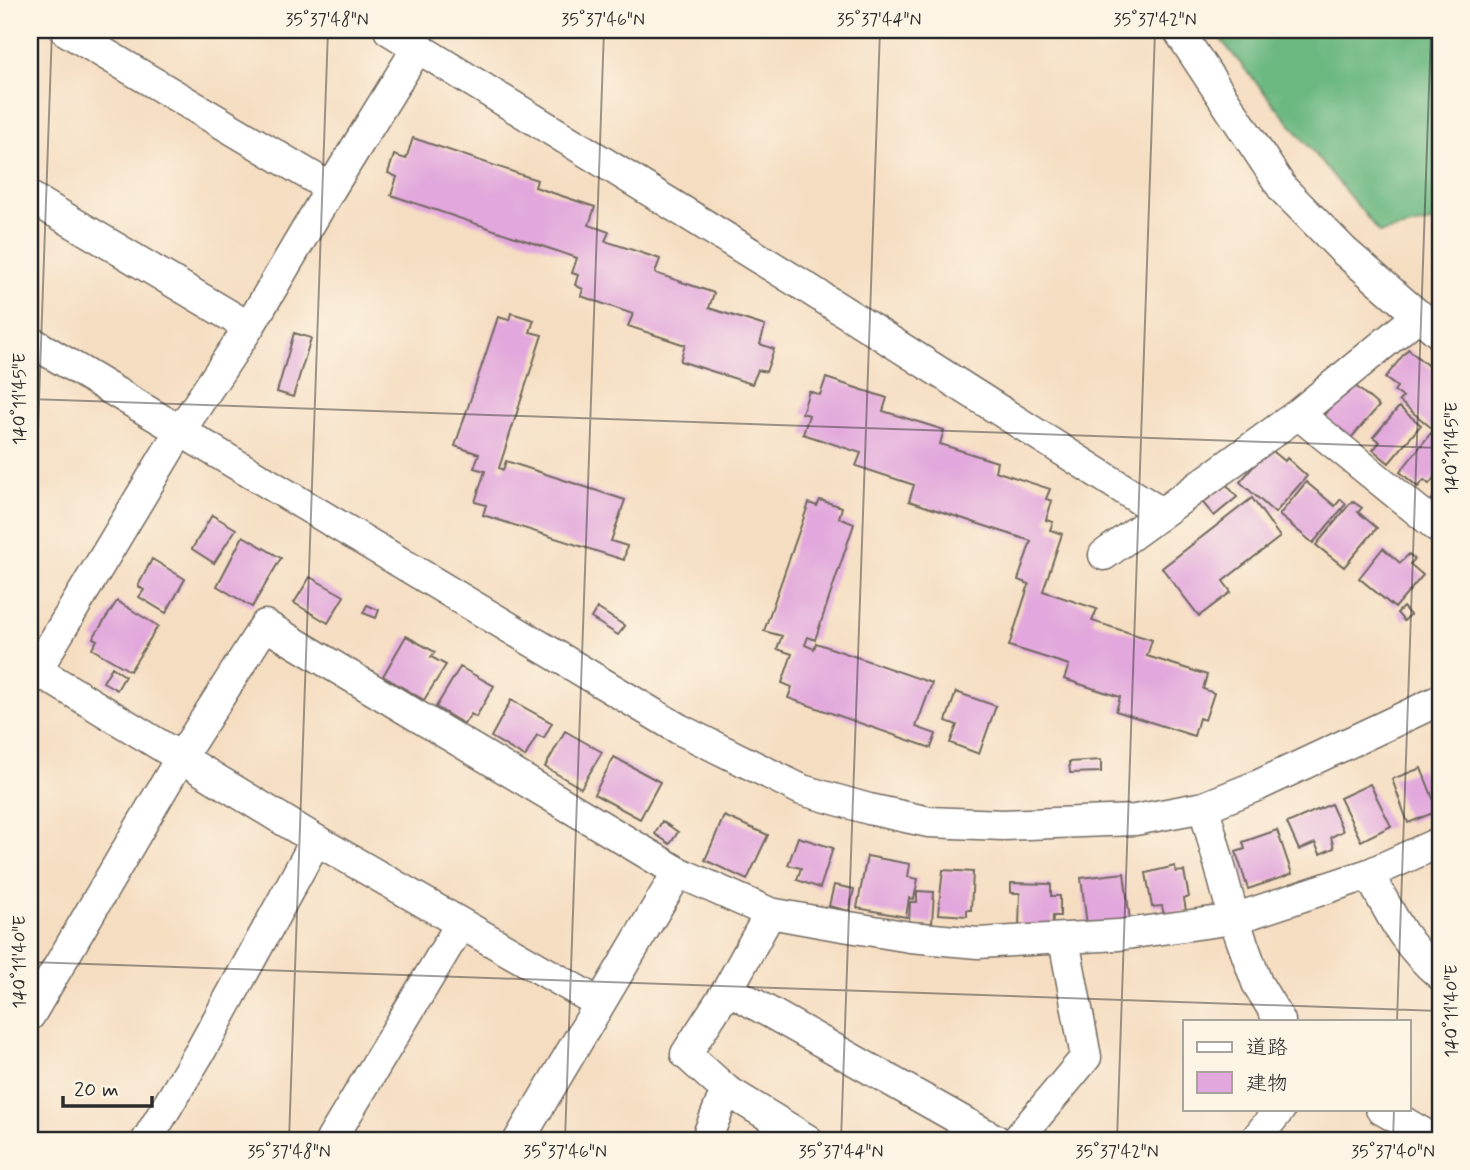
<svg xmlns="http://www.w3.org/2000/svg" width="1470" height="1170" font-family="Mynerve,'Klee One',sans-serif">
	<rect width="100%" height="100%" fill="#fcf5e5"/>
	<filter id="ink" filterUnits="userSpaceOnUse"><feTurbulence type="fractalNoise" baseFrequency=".0143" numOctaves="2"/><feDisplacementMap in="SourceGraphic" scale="14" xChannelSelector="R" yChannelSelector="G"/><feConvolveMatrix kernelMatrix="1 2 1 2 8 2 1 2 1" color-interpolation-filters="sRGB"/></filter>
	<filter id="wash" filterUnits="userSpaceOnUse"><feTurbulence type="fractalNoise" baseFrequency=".00686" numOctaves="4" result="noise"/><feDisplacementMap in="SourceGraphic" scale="28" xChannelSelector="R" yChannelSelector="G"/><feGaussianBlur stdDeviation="1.57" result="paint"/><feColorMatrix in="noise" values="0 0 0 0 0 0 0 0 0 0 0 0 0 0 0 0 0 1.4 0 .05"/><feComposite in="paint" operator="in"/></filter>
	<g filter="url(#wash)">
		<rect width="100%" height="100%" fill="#f5ddc1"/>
		<path fill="#6cb881" stroke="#4c7256" stroke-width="2" d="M1213,30h227v190l-60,13z"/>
		<g id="blocks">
			<path fill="#e2a7dc" d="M413,138l124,42 -2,7 60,20 -6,18 20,7 -4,9 55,18 -5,14 59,20 -5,15 56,18 -5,18 14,5 -8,23 -8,-2 -6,14 -72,-23 5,-16 -57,-19 5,-12 -52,-18 2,-7 -8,-4 3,-10 -6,-2 5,-15 -186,-63 6,-18 -9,-4 6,-18 12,4z
				M511,313l23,7 -4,12 12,3 -43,133 4,2 3,-9 119,39 -14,41 16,5 -3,14 -141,-45 3,-10 -11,-3 10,-31 -11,-3 5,-14 -24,-8 43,-129 11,3z
				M294,333l17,5 -18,59 -16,-5z
				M1408,349l32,27v46l-6,8 -35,-29 4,-4 -9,-6 3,-4 -12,-9z
				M826,378l61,20 -4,13 61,19 -4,14 57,18 -2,9 55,18 -4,10 6,2 -6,19 7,2 -3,8 12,4 -19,57 54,18 -5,12 60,19 -5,16 60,19 -4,14 11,4 -9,27 -6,-2 -5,18 -78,-25 4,-14 -56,-18 5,-14 -60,-19 20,-62 -11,-4 13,-39 -122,-40 5,-16 -58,-19 5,-13 -58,-19 6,-19 -7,-2 7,-22 11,4z
				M1351,382l28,24 -29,33 -27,-23z
				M1399,407l22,18 -32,38 -16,-13 7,-8 -7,-5z
				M1431,433l9,7v31l-11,13 -5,-4 -6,7 -18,-15z
				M1269,448l16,13 2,-3 20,18 -32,37 -35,-31z
				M1306,482l29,24 6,-7 5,5 -33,39 -34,-28z
				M1226,484l11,13 -23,19 -11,-13z
				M1440,490v23l-11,-10z
				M1252,498l28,39 -57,44 8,11 -32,24 -37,-48z
				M820,500l22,7 -3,11 15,6 -39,116 -7,-3 -3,8 9,4 2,-6 116,40 -16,44 20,7 -5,14 -143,-50 4,-11 -10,-4 10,-29 -15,-5 5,-13 -18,-5 45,-128 8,3z
				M1352,501l10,7 -4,4 19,16 -33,39 -28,-22z
				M212,515l24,14 -22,34 -22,-14z
				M243,536l38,22 -29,49 -35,-21z
				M1383,548l17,15 9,-9 6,5 -5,5 13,11 -28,33 -36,-30z
				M152,559l33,20 -19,34 -27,-16 5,-7 -6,-4z
				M310,577l34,19 -16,27 -34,-20z
				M117,601l41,25 -28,45 -38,-22 5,-9 -4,-2z
				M367,605l12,5 -3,8 -13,-5z
				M1403,607l7,8 -6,6 -7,-8z
				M597,608l28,18 -7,9 -27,-17z
				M406,636l29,16 -4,5 15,8 -22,35 -41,-24z
				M112,667l13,9 -8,14 -14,-8z
				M460,667l34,19 -18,31 -5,-3 -7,10 -28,-17z
				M956,692l40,14 -17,48 -29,-11 7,-18 -11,-4z
				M511,700l41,23 -8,15 -7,-3 -12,22 -34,-20z
				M565,731l37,21 -21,36 -36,-21z
				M614,757l46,25 -20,37 -46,-25z
				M1101,760v12l-31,1 -1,-11z
				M1421,768l17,43 -30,12 -16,-44z
				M1370,784l21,42 -30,15 -21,-43z
				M1331,804l12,27 -12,6 3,11 -14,6 -5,-11 -16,7 -12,-27z
				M724,816l44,19 -21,45 -42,-20z
				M662,821l16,11 -8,12 -15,-10z
				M1277,830l15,44 -44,15 -12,-37 9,-3 -2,-7z
				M798,837l35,11 -13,40 -23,-8 4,-12 -13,-3z
				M867,856l43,8 -2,13 10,2 -4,20 -5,-1 -3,19 -49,-9z
				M1175,866l1,6 8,-1 5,26 -5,2 2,12 -22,4 -2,-9 -10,1 -6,-34z
				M943,870l30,2 -2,38h-4v6l-29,-2z
				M1124,873l6,47 -43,5 -6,-47z
				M1011,883l40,1v12h9v20h-7l-1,13 -33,-1 1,-35h-9z
				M834,885l20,4 -5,22 -20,-5z
				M917,891l17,1 -2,31 -23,-1 1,-20h7z"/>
		</g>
	</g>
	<g filter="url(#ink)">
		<use href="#blocks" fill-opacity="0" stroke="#726960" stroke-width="2"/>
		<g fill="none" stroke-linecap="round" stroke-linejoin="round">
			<defs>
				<path id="minor" d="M65,30l266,158
					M389,30l415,256 357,227
					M1178,30l105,159 61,62 96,83
					M30,197l219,130
					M30,341l649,388 123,61 67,19 60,13 74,3 132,-5 69,-13 55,-22 181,-85
					M1298,414l142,115
					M1104,555l194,-141 121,-99
					M30,666l286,174 283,163
					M30,681l150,-250 69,-104 82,-139 87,-141
					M1204,807l30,112 23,64 23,38
					M1369,874c22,41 35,70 71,101
					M770,913l-42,76 -42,65 40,36 82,50
					M728,989l268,151
					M30,1015l150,-256 85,-134 413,247 92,41 55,10 85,14 68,6 141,-8 115,-16 135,-45 71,-32
					M1381,1109l54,31
					M147,1140l54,-90 115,-210
					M331,1140l129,-215
					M519,1140l159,-268
					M706,1140l20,-50
					M1017,1140l69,-83 -22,-117
					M1255,1140l25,-31"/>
			</defs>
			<use href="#minor" stroke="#726960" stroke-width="33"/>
			<use href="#minor" stroke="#fff" stroke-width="30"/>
		</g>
	</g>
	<path fill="none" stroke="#2b2b2b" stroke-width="2" stroke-opacity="0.45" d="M30,399l1410,49M30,658l22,-628M30,962l1410,49M1397,1021l34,-991M289,1140l39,-1110M565,1140l39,-1110M841,1140l39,-1110M1117,1140l38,-1110M1393,1140l1,-31"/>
	<rect width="1470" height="1170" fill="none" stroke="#fcf5e5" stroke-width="77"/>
	<rect x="1183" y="1020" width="228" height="91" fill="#fcf5e5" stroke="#a8a49b" stroke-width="2"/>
	<rect x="1197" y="1042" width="35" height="10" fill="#ffffff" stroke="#a8a49b" stroke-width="2"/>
	<text x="1246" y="1054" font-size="21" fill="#2b2b2b">道路</text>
	<rect x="1197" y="1072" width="35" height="21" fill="#e2a7dc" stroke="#a8a49b" stroke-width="2"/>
	<text x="1246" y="1090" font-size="21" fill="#2b2b2b">建物</text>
	<path d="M63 1096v10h89v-10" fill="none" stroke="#2b2b2b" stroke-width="3.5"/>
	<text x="74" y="1096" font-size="21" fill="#2b2b2b" stroke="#fcf5e5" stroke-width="5" paint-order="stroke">20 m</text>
	<rect x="38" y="38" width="1394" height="1094" fill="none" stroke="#2b2b2b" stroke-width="2.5"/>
	<g font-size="18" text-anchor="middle" fill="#2b2b2b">
		<text x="327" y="25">35°37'48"N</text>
		<text x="603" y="25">35°37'46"N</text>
		<text x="879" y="25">35°37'44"N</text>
		<text x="1155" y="25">35°37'42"N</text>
		<text transform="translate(19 399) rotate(-90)" y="6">140°11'45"E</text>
		<text transform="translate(1451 448) rotate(-90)" y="6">140°11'45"E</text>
		<text transform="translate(19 962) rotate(-90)" y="6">140°11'40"E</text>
		<text transform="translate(1451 1011) rotate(-90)" y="6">140°11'40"E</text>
		<text x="289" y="1157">35°37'48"N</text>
		<text x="565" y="1157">35°37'46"N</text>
		<text x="841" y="1157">35°37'44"N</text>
		<text x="1117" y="1157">35°37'42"N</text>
		<text x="1393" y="1157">35°37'40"N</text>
	</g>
</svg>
